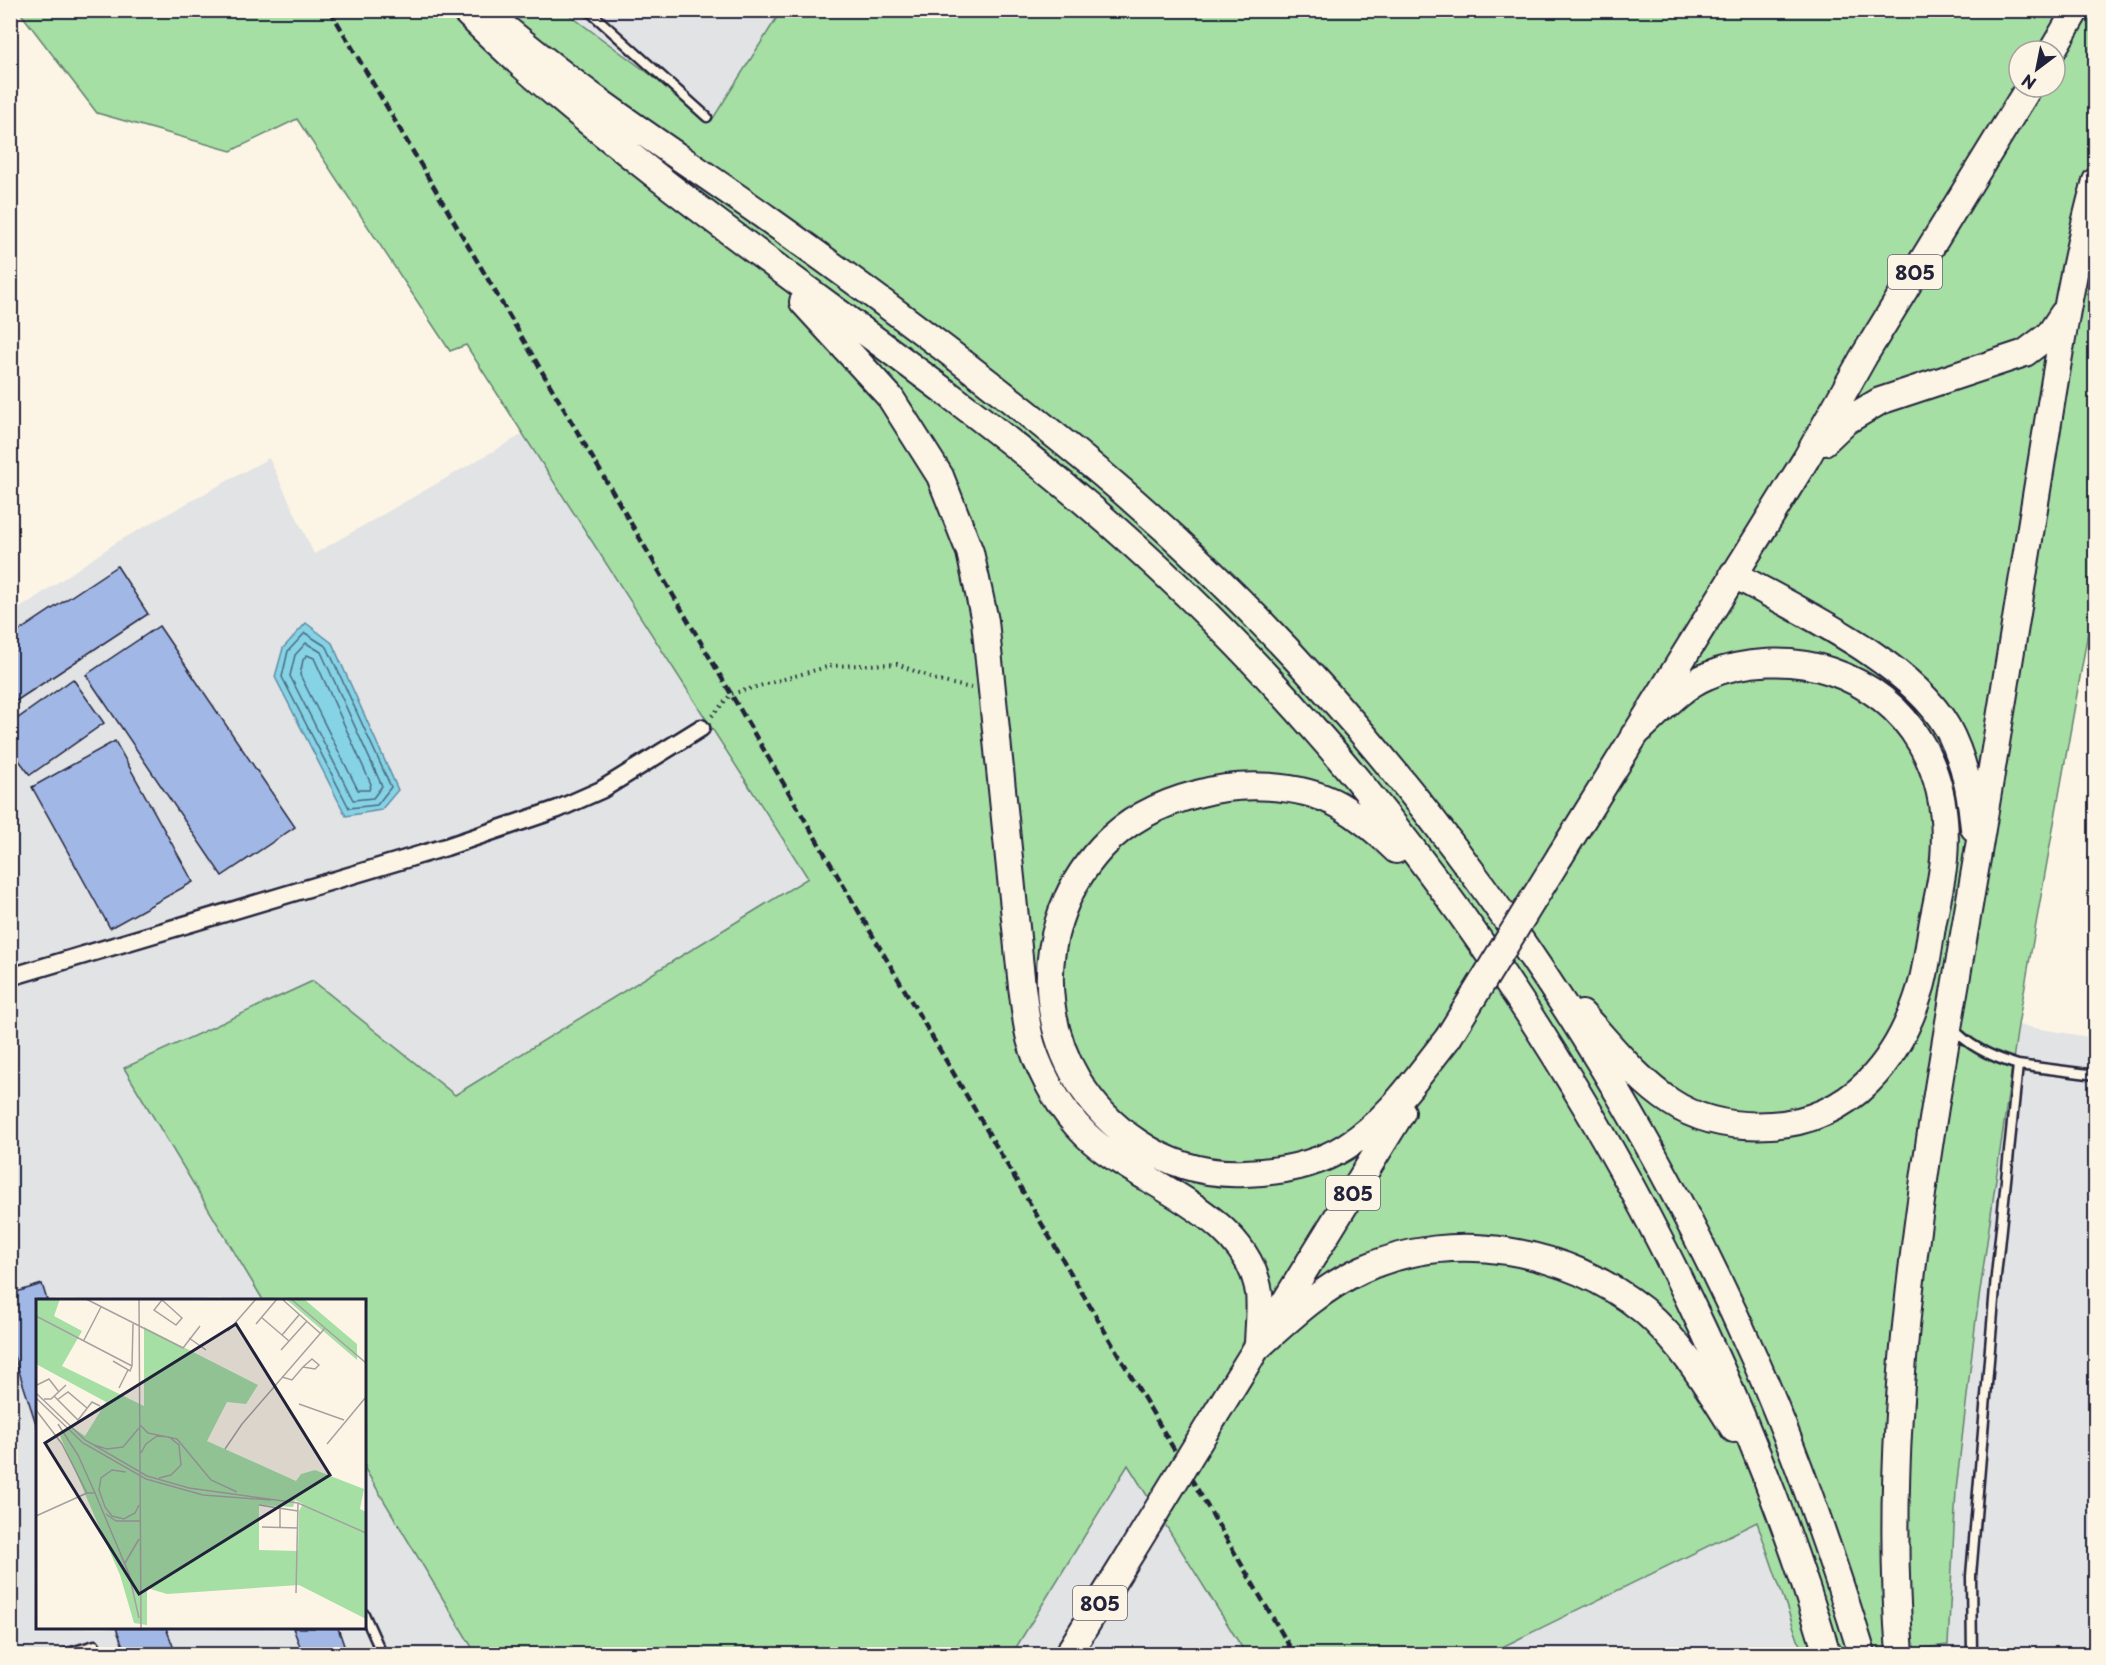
<svg xmlns="http://www.w3.org/2000/svg" width="2106" height="1665" font-family="'Playpen Sans',sans-serif">
	<rect width="100%" height="100%" fill="#fcf5e5"/>
	<filter id="ink" filterUnits="userSpaceOnUse"><feTurbulence type="fractalNoise" baseFrequency=".0167" numOctaves="2"/><feDisplacementMap in="SourceGraphic" scale="12" xChannelSelector="R" yChannelSelector="G"/><feConvolveMatrix kernelMatrix="1 2 1 2 8 2 1 2 1" color-interpolation-filters="sRGB"/></filter>
	<g filter="url(#ink)">
		<path fill="#e1e3e5" d="M564,11h217l-69,109z
			M523,434l285,445 -353,216 -142,-114 -189,87 139,232h-225v328h326l1,-159 111,185h-465l-1,-1039 107,-73 152,-84 45,96z
			M2018,1025l77,13v616h-221l74,-9 8,-155 20,-171z
			M1128,1465l118,189h-234z
			M1758,1522l45,132h-315z"/>
		<path fill="#a5dfa4" stroke="#648070" stroke-width="1.5" fill-rule="evenodd" d="M2008,10l4,5 2,-5 81,1v582l-77,432 -42,294 -20,171 -8,155 -74,9h-71l-46,-132 -269,132h-242l-118,-189 -116,189h-536l-111,-185 -1,-169h-101l-139,-232 189,-87 142,114 353,-217 -342,-533 -16,6 -153,-232 -66,32 -134,-38 -78,-102h545l148,109 69,-109zM2019,51h36v36h-36z"/>
		<path fill="#86d3e6" stroke="#5e8ca2" stroke-width="1.5" d="M306,623l26,20 66,147 -17,20 -35,6 -71,-139 8,-29z"/>
		<g fill="none" stroke-linecap="round" stroke-linejoin="round">
			<path stroke="#4a697f" stroke-width="1.5" d="M305,633l22,14 64,140 -14,18 -28,3 -67,-131 6,-26z
				M306,643l15,9 61,134 -9,12 -20,2 -63,-124 5,-21z
				M307,655l7,3 57,126 -2,6h-11l-58,-115 3,-15z"/>
		</g>
		<path fill="#a1b8e6" stroke="#22223b" stroke-width="1.5" d="M117,566l31,48 -138,91v-68z
			M159,626l136,201 -73,49 -136,-201z
			M73,679l31,44 -74,52 -20,-27v-24z
			M115,741l78,141 -83,46 -78,-141z
			M42,1284l5,16h-9v130l-28,-86v-50z
			M116,1628h50l10,26h-50z
			M293,1628h45l9,26h-44z"/>
		<g fill="none" stroke-linecap="round" stroke-linejoin="round">
			<defs>
				<path id="service" d="M588,10l119,107
					M1954,1029c16,19 41,29 64,36l-22,211 -25,300 1,78
					M2018,1065l78,10
					M364,1614l18,40
					M65,1654l30,-9"/>
				<path id="minor" d="M10,977l436,-130 112,-38 43,-19 100,-62"/>
				<path id="primary" d="M464,10c62,63 130,117 199,171 139,108 284,206 419,319 344,289 617,725 745,1154
					M483,10c37,30 74,61 113,89 56,41 115,79 172,120 114,81 226,165 333,254 281,236 509,557 656,891 41,94 75,192 105,290
					M2052,51l24,-41
					M803,302l87,95 50,79 30,76 15,69 37,366c3,19 4,41 10,59 10,31 30,66 54,89 52,50 161,77 173,158 2,17 -1,37 -1,54
					M1824,442l22,-21 34,-20 145,-48 24,-18 14,-21
					M1733,574c66,37 176,87 214,153 17,31 24,66 27,101
					M1396,850c-17,-17 -36,-33 -57,-45 -40,-22 -100,-23 -142,-11 -35,9 -70,26 -95,53 -82,88 -65,229 35,295 32,22 69,33 108,31 34,-1 71,-8 100,-26 43,-26 72,-70 103,-109
					M1560,856l246,-397 58,-103 165,-269
					M1582,1014c28,30 55,66 89,88 30,20 65,25 100,23 81,-5 128,-64 150,-138 6,-21 8,-44 12,-66 4,-20 9,-41 11,-62 7,-86 -31,-160 -114,-188 -38,-13 -87,-11 -123,5 -27,11 -51,40 -73,59
					M1258,1347c32,-29 65,-60 105,-78 91,-41 204,-20 280,41 38,32 65,77 91,119
					M1214,1417l188,-305
					M1068,1654l64,-103
					M1900,1654c-23,-292 43,-581 89,-868 18,-111 36,-222 54,-333 15,-91 28,-182 53,-272"/>
			</defs>
			<use href="#service" stroke="#22223b" stroke-width="13"/>
			<use href="#minor" stroke="#22223b" stroke-width="21"/>
			<use href="#primary" stroke="#22223b" stroke-width="30"/>
			<path stroke="#22223b" stroke-width="4" stroke-dasharray="1.5 4.5" stroke-linecap="butt" d="M712,716l19,-22 99,-28 67,-2 42,17 32,7"/>
			<use href="#service" stroke="#fcf5e5" stroke-width="8"/>
			<use href="#minor" stroke="#fcf5e5" stroke-width="16"/>
			<use href="#primary" stroke="#fcf5e5" stroke-width="26"/>
			<path stroke="#22223b" stroke-width="4.5" stroke-dasharray="9 4.5" stroke-linecap="butt" d="M330,10l964,1644"/>
			<defs>
				<path id="primary-bridge" d="M1448,1038l112,-182
					M1132,1551l82,-134"/>
			</defs>
			<use href="#primary-bridge" stroke="#22223b" stroke-width="30" stroke-linecap="butt"/>
			<use href="#primary-bridge" stroke="#fcf5e5" stroke-width="26"/>
		</g>
	</g>
	<g text-anchor="middle" dominant-baseline="central" stroke-width="6" stroke-linejoin="round" paint-order="stroke">
		<g fill="#fcf5e5" stroke="#63616e" stroke-width="1.5">
			<rect x="1888" y="255" width="54" height="34" rx="4.5"/>
			<rect x="1326" y="1176" width="54" height="34" rx="4.5"/>
			<rect x="1073" y="1586" width="54" height="34" rx="4.5"/>
		</g>
		<g font-size="20" font-weight="bold" fill="#22223b">
			<text x="1915" y="272">805</text>
			<text x="1353" y="1193">805</text>
			<text x="1100" y="1603">805</text>
		</g>
	</g>
	<g transform="translate(36 1299)">
		<rect width="330" height="330" fill="#fcf5e5"/>
		<path d="M0,0h24l-6,17 28,15 -20,35 82,40v-79l114,58 -12,19 -19,-2 -20,39 89,40 5,-7 14,-4 49,19 -4,20 6,3v107l-67,-34 -132,9 -20,-6v37l-13,-2 -14,-48 -60,-139 12,-9 13,9 21,-34 -70,-38zM259,201l8,4 -4,7 -1,40 -39,-1v-45l34,2zM250,0h18l53,45v16z" fill="#a5dfa4" fill-rule="evenodd"/>
		<path fill="none" stroke="#a5a1a1" stroke-width="1.5" d="M50,0l97,49 17,-22M103,0l2,330M125,0l21,19 -6,7 -22,-15 8,-10M246,0l39,35M255,0l75,64M0,17l96,50M225,18l28,24M220,25l21,-25M192,32l28,-32M246,36l17,-20M153,39l17,12M48,41l17,-33M245,51l26,-29M77,62l17,10 2,-5M96,67l1,-42M246,78l10,3 11,-13 9,-8 7,6 -4,4 -12,-2M1,86l12,-6 10,13M83,89l9,-18M0,94l49,47 62,36 42,12 109,15 68,30M18,97l24,24 14,-18 8,4M0,99l47,45 63,36 57,16 68,5M8,100h7l15,-14M21,101l11,-8 19,16M263,105l45,16M0,111l26,34 25,49h8M22,125l20,31 17,38 34,81 10,44M104,126l8,8 29,6 34,41 26,12M291,145l39,-47M58,146l13,4 16,-2 16,-19M189,150l17,-25 83,-96M105,154l5,-9 11,-8 12,1 10,8 2,20 -10,10 -12,3M90,173l-14,-2 -11,8 -2,12 6,17 7,9 12,3 11,-6 4,-8M223,206l39,6M70,215l10,7h24M0,217l51,-23M226,228l36,1M244,228v-19M89,264l14,-24M260,294l2,-90"/>
		<path fill="#22223b" fill-opacity="0.15" stroke="#22223b" stroke-width="3" d="M200,25l94,151 -191,119 -94,-151z"/>
		<rect width="330" height="330" fill="none" stroke="#22223b" stroke-width="3"/>
	</g>
	<rect width="2106" height="1665" fill="none" stroke="#fcf5e5" stroke-width="36"/>
	<rect x="18" y="18" width="2070" height="1629" fill="none" stroke="#22223b" stroke-width="2" filter="url(#ink)"/>
	<g transform="translate(2037 69) rotate(212)"><circle r="28" fill="#fcf5e5" stroke="#a5a1a1" stroke-width="1.5"/>
	<path d="M0-4.5L10 22L0 15L-10 22Z" fill="#22223b"/>
	<text y="-9" font-size="16" font-weight="bold" text-anchor="middle" fill="#22223b">N</text>
	</g>
</svg>
